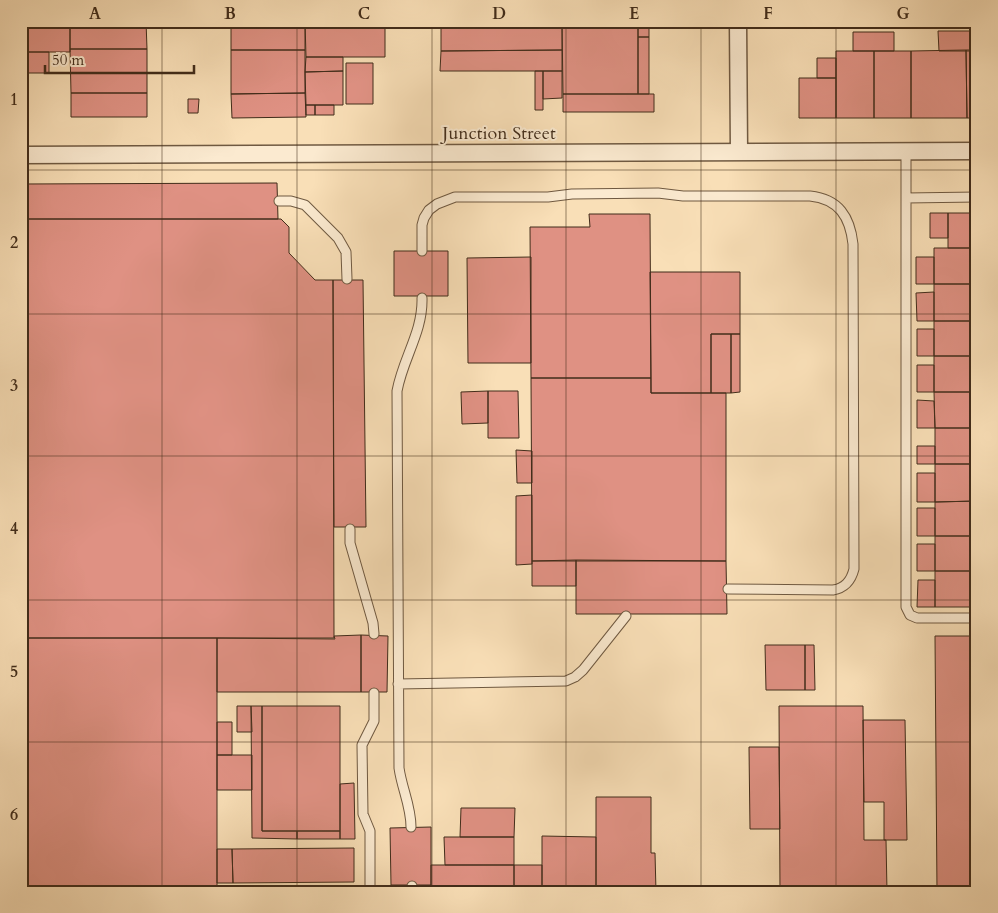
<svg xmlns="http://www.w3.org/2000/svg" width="998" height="913" font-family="Cardo,serif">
	<rect width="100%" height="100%" fill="#f9dfb7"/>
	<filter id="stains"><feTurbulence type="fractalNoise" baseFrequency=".004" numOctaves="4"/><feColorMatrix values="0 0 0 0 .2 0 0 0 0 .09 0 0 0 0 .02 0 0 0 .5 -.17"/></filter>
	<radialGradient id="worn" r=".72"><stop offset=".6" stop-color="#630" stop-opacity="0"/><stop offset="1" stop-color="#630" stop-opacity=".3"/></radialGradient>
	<path fill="#df9183" stroke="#412c1a" d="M21,21h4l1,31h-5z
		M25,21h45v31h-44z
		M70,21h76l1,28h-77z
		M231,21h74v29h-74z
		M305,21h80v36h-79z
		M441,21h121v29l-121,1z
		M562,21h76v73h-75z
		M638,21h11v16h-11z
		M938,31h39v20h-38z
		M853,32h41v19h-41z
		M638,37h11v57h-11z
		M70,49h77v44h-76z
		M231,50h74v43l-74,1z
		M562,50v21h-122l1,-20z
		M966,50l1,68h-56v-67z
		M966,50h11v68h-10z
		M836,51h38v67h-38z
		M874,51h37v67h-37z
		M21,52h28v21h-28z
		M306,57h37v14l-38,1z
		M817,58h19v20h-19z
		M346,63h27v41h-27z
		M343,71v34h-37l-1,-33z
		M535,71h8v39h-8z
		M543,71h19v27l-19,1z
		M799,78h37v40h-37z
		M71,93h76v24h-76z
		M305,93l1,24 -74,1 -1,-24z
		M563,94h91v18h-91z
		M188,99h11l-1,14h-10z
		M306,105h9v10h-9z
		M315,105h19v10h-19z
		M277,183l1,36h-257v-35z
		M930,213h18v25h-18z
		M948,213h29v35h-29z
		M589,214h61l1,164h-120l-1,-151h60z
		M21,219h260l8,8v26l26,27h18l1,358h-313z
		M934,248h43v36h-43z
		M394,251h54v45h-54z
		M531,257v106h-63l-1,-105z
		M916,257h18v27h-18z
		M650,272h90v62h-29v59h-60z
		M333,280h30l3,247h-32z
		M934,284h43v37h-43z
		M934,292v29h-17l-1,-28z
		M934,321h43v35h-43z
		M917,329h17v27h-17z
		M711,334h20v59h-20z
		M731,334h9v58l-9,1z
		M934,356h43v36h-43z
		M917,365h17v27h-17z
		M531,378h120v15h75v168h-194z
		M488,391h30l1,47h-31z
		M488,391v32l-26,1 -1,-32z
		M934,392h43v36h-42z
		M917,400l17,1 1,27h-18z
		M935,428h42v36h-42z
		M917,446h18v18h-18z
		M516,450l16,1v32h-15z
		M935,464h42v37l-42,1z
		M917,473h18v29h-18z
		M532,495v69l-16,1v-69z
		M977,501v35h-42v-34z
		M917,508h18v28h-18z
		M935,536h42v35h-42z
		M917,544h18v27h-18z
		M576,560l150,1 1,53h-151z
		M576,560v26h-44v-25z
		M935,571h42v36h-42z
		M918,580h17v27h-18z
		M361,635v57h-144v-54l118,1 -1,-3z
		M361,635l27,1 -1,56h-26z
		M935,636h42v256h-40z
		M21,638h196v254h-196z
		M765,645h40v45h-39z
		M805,645h9l1,45h-10z
		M237,706h14l1,26h-15z
		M251,706h11v125h35v8l-45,-1z
		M262,706h78v125h-78z
		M779,706h84l1,134h22l1,52h-107z
		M863,720h42l2,120h-23v-38h-20z
		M217,722h15v33h-15z
		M749,747h30l1,82h-30z
		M217,755h35v35h-35z
		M354,783l1,56h-15v-55z
		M596,797h55v56h4l1,39h-60z
		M461,808h54l-1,29h-54z
		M431,827v58h-40l-1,-57z
		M297,831h43v8h-43z
		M542,836l54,1v55h-54z
		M444,837h70v28h-69z
		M354,848v34l-121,1 -1,-34z
		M217,849h15l1,34h-16z
		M431,865h83v27h-83z
		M514,865h28v27h-28z"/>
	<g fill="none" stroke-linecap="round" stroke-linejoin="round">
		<defs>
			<path id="service" d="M906,152v455l4,8 7,3h60
				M906,198l71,-1
				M279,201h12l14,4 33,33 8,14 1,27
				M422,251v-26l2,-7 5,-8 8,-6 18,-7h93l24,-3 86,-1 25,3h127c29,3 40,21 43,48l1,325c-3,12 -9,19 -21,21l-105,-1
				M350,529v14l23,80 1,11
				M398,684l168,-3 9,-4 8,-7 43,-54
				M411,827c0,-21 -9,-38 -12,-59l-2,-377c6,-33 26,-59 25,-93
				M412,886v6
				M370,892v-61l-7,-17 -1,-69 12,-24v-28"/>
			<path id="minor" d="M738,21l1,131
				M21,155l956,-4"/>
		</defs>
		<use href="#service" stroke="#6f5941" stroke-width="11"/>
		<use href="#minor" stroke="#6f5941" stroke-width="19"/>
		<use href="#service" stroke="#fbead0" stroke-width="9"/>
		<use href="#minor" stroke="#fbead0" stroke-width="16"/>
	</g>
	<path fill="none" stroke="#412c1a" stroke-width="1" stroke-opacity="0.55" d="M162,21v871M297,21v871M432,21v871M566,21v871M701,21v871M836,21v871M21,170h956M21,314h956M21,456h956M21,600h956M21,742h956"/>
	<g text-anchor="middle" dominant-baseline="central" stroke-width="4" stroke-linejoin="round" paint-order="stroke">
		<g font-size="18" fill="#412c1a" stroke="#fbead0">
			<text x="499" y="133">Junction Street</text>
		</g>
	</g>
	<rect width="998" height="913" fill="none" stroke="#f9dfb7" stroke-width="55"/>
	<path d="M45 65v8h149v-8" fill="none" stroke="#412c1a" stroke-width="2.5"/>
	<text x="52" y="65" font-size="15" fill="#412c1a" stroke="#fbead0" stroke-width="4" paint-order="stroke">50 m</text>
	<rect x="28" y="28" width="942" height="858" fill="none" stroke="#412c1a" stroke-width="2"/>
	<g font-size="16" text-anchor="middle" font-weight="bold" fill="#412c1a">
		<text x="95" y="19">A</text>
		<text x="230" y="19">B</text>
		<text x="364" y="19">C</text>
		<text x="499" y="19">D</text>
		<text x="634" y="19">E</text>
		<text x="768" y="19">F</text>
		<text x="903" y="19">G</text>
		<text x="14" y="105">1</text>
		<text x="14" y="248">2</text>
		<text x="14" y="391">3</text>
		<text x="14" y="534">4</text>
		<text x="14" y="677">5</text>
		<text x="14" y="820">6</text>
	</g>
	<rect width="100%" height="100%" filter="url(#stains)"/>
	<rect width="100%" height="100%" fill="url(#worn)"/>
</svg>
